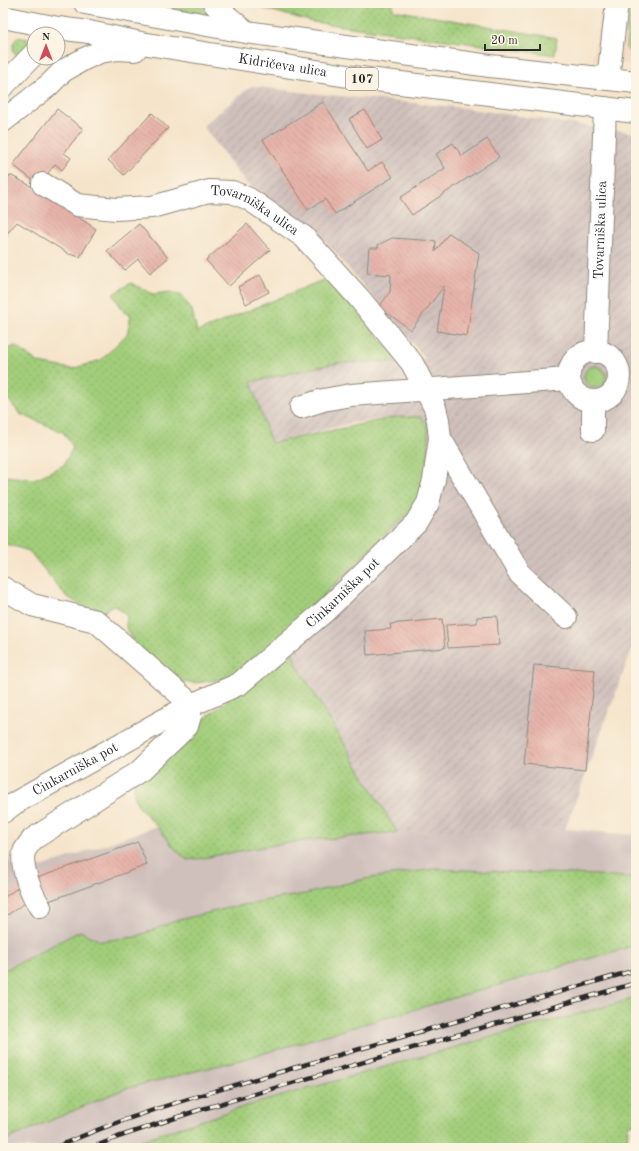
<svg xmlns="http://www.w3.org/2000/svg" width="639" height="1151" font-family="'Old Standard TT',serif">
	<defs>
		<pattern id="industrial-furrows" width="10" height="10" patternUnits="userSpaceOnUse"><rect width="10" height="10" fill="#cfc0bb"/><path d="M-1 1l2-2M0 10L10 0M9 11l2-2" fill="none" stroke="#b2a5a1"/></pattern>
		<pattern id="grass-dots" width="8" height="8" patternUnits="userSpaceOnUse"><rect width="8" height="8" fill="#a2cd7a"/><path d="M2 2h.1M6 6h.1" fill="none" stroke="#8cb06a" stroke-width="1.8" stroke-linecap="round"/></pattern>
		<pattern id="building-back-hatch" width="6" height="6" patternUnits="userSpaceOnUse"><rect width="6" height="6" fill="#e7b4aa"/><path d="M-1 5l2 2M0 0l6 6M5-1l2 2" fill="none" stroke="#c69b92"/></pattern>
	</defs>
	<rect width="100%" height="100%" fill="#fcf5e5"/>
	<filter id="ink" filterUnits="userSpaceOnUse"><feTurbulence type="fractalNoise" baseFrequency=".025" numOctaves="2"/><feDisplacementMap in="SourceGraphic" scale="8" xChannelSelector="R" yChannelSelector="G"/><feConvolveMatrix kernelMatrix="1 2 1 2 8 2 1 2 1" color-interpolation-filters="sRGB"/></filter>
	<filter id="wash" filterUnits="userSpaceOnUse"><feTurbulence type="fractalNoise" baseFrequency=".012" numOctaves="4" result="noise"/><feDisplacementMap in="SourceGraphic" scale="16" xChannelSelector="R" yChannelSelector="G"/><feGaussianBlur stdDeviation="0.9" result="paint"/><feColorMatrix in="noise" values="0 0 0 0 0 0 0 0 0 0 0 0 0 0 0 0 0 1.4 0 .05"/><feComposite in="paint" operator="in"/></filter>
	<g filter="url(#wash)">
		<rect width="100%" height="100%" fill="#f5e4ca"/>
		<path fill="#f3d4bf" d="M602,3h34v62l-43,-4z"/>
		<path fill="url(#industrial-furrows)" d="M251,86l48,6 165,16 172,25v493l-2,18 -69,185 -168,3 -100,-167 -13,-31 103,-101 30,-28 4,-88h-25l-45,6 -80,20 -20,-61 86,-19 89,-4 -107,-125 -73,-51 -43,-57z"/>
		<path fill="#cfc0bb" d="M157,826l18,23 12,11 16,-2 37,-7 53,-9 104,-10 168,-3 71,6v43l-37,-3 -164,-6 -71,10 -59,15 -32,5 -40,8 -55,13 -43,17 -35,4 -20,-10 -77,40v-109l7,-5 6,19z
			M636,945v53l-79,22 -27,6 -287,81 -101,33 -19,8h-120v-7l121,-52 120,-30z"/>
		<path fill="url(#grass-dots)" stroke="#667c52" d="M172,3h30l10,12 -41,-6z
			M243,3h150v7l164,28 -2,17 -242,-33z
			M628,3h8v57l-10,-12z
			M17,37l16,3 1,2 -14,15 -6,-4 -1,-4v-5z
			M330,277l68,84 -61,2 -86,19 20,61 125,-26h25l7,8 1,22 -3,27 -9,31 -30,28 -103,101 -39,33 -19,12 -32,4 -20,-2 -43,-42 -5,-12 1,-11 -10,-9 -7,-1 -4,5 -14,1 -26,-16 -37,-45 -26,-8v-67l32,3 29,-14 9,-18 -10,-15 -43,-18 -17,-21v-42l12,-5 24,17 33,6 29,-9 26,-26 4,-19 -7,-3 -11,-18 18,-11 22,11 17,-2 11,3 11,15 5,22z
			M584 377a11 11 0 1 1 22 0a11 11 0 1 1-22 0Z
			M291,649l6,16 100,167 -104,10 -53,9 -37,7 -16,2 -12,-11 -18,-23 -19,-20 -4,-11v-11l74,-68z
			M434,869l165,6 37,3v67l-392,114 -120,30 -121,52v-170l77,-40 20,10 35,-4 43,-17 55,-13 40,-8 32,-5 59,-15z
			M636,998v125l-8,3 -1,22h-504l19,-8 101,-33 287,-81 27,-6z"/>
		<g id="blocks">
			<path fill="url(#building-back-hatch)" d="M323,102l45,69 14,-9 11,15 -58,37 -10,-15 -17,11 -45,-70z
				M57,109l26,20 -19,24 7,5 -9,12 -7,-6 -16,21 -26,-20z
				M365,110l17,30 -15,9 -18,-30z
				M152,113l16,15 -44,47 -16,-15z
				M487,139l12,18 -87,58 -12,-17 45,-30 -9,-14 17,-11 9,13z
				M12,176l17,9 67,44 -16,28 -11,-3 -52,-32 -14,16v-61z
				M139,224l29,34 -18,15 -12,-14 -13,11 -18,-19z
				M247,224l23,26 -41,36 -23,-26z
				M449,233l30,20 -12,83 -30,-5 7,-45 -33,44 -32,-23 11,-15 1,-17 -24,-2 2,-25h9v-3l14,-7 44,3 -1,11z
				M260,275l9,17 -23,12 -8,-17z
				M497,616l2,29 -51,3 -2,-23 31,-2v-6z
				M442,619l3,29 -78,7 -2,-24 26,-2 -1,-5z
				M534,665l61,5 -10,100 -61,-6z
				M138,842l9,23 -101,37 -9,-24z
				M19,887l9,14 -25,17v-20z"/>
		</g>
	</g>
	<g filter="url(#ink)">
		<use href="#blocks" fill-opacity="0" stroke="#90887a" stroke-width="1"/>
		<g fill="none" stroke-linecap="round" stroke-linejoin="round">
			<defs>
				<g id="minor">
					<path d="M608,79l9,-76"/>
					<path id="s1" d="M43,184l34,21 39,4 36,-2 57,-16 23,1 17,7 55,38 55,61 53,65 23,45 3,12 2,18 80,136 46,43"/>
					<circle cx="594" cy="376" r="25"/>
					<path id="s2" d="M596,352l9,-244"/>
					<path d="M593,401v29"/>
					<path d="M301,407l22,-7 28,-5 218,-16"/>
					<path d="M3,588l29,17 64,16 96,84"/>
					<path id="s3" d="M3,812l12,-9 172,-96 52,-23 86,-73 91,-88 12,-20 6,-23 6,-42"/>
					<path d="M40,907c-8,-12 -20,-40 -16,-55 2,-5 6,-9 9,-13l108,-69 46,-44 3,-10 -3,-9"/>
				</g>
				<g id="major">
					<path d="M85,3l161,29 244,34 146,16"/>
					<path d="M214,3l9,10 22,18"/>
					<path id="s4" d="M3,17l55,11 31,4 52,11 219,35 276,34"/>
					<path d="M3,86l31,-32"/>
					<path d="M3,121l46,-36 14,-14 21,-12 16,-7 18,-3 17,1"/>
				</g>
			</defs>
			<use href="#minor" stroke="#90887a" stroke-width="24"/>
			<use href="#major" stroke="#90887a" stroke-width="24"/>
			<use href="#minor" stroke="#fff" stroke-width="22"/>
			<use href="#major" stroke="#fff" stroke-width="22"/>
			<defs>
				<path id="rail" d="M54,1148c80,-36 166,-58 250,-83 110,-32 221,-63 332,-95
					M91,1148l27,-11 81,-27 437,-127"/>
			</defs>
			<use href="#rail" stroke="#2b2b2b" stroke-width="4.5"/>
			<use href="#rail" stroke="#fcf5e5" stroke-width="3" stroke-dasharray="9" stroke-linecap="butt"/>
		</g>
	</g>
	<g text-anchor="middle" dominant-baseline="central" stroke-width="3" stroke-linejoin="round" paint-order="stroke">
		<rect fill="#fcf5e5" stroke="#6a6863" stroke-width="1" x="346" y="68" width="32" height="22" rx="3"/>
		<g font-size="13" font-weight="bold" fill="#2b2b2b">
			<text x="362" y="79">107</text>
		</g>
		<g font-size="14" fill="#2b2b2b" stroke="#fcf5e5">
			<text stroke="none"><textPath href="#s4" startOffset="284">Kidričeva ulica</textPath></text>
			<text stroke="none"><textPath href="#s1" startOffset="225">Tovarniška ulica</textPath></text>
			<text stroke="none"><textPath href="#s2" startOffset="122">Tovarniška ulica</textPath></text>
			<text stroke="none"><textPath href="#s3" startOffset="407">Cinkarniška pot</textPath></text>
			<text stroke="none"><textPath href="#s3" startOffset="84">Cinkarniška pot</textPath></text>
		</g>
	</g>
	<rect width="639" height="1151" fill="none" stroke="#fcf5e5" stroke-width="16"/>
	<g transform="translate(46 46)"><circle r="19" fill="#fcf5e5" stroke="#a8a49b"/>
	<path d="M0-3L7 15L0 10L-7 15Z" fill="#d1495b"/>
	<text y="-6" font-size="11" font-weight="bold" text-anchor="middle" fill="#2b2b2b">N</text>
	</g>
	<path d="M485 44v6h55v-6" fill="none" stroke="#2b2b2b" stroke-width="2"/>
	<text x="491" y="44" font-size="12" fill="#2b2b2b" stroke="#fcf5e5" stroke-width="3" paint-order="stroke">20 m</text>
</svg>
